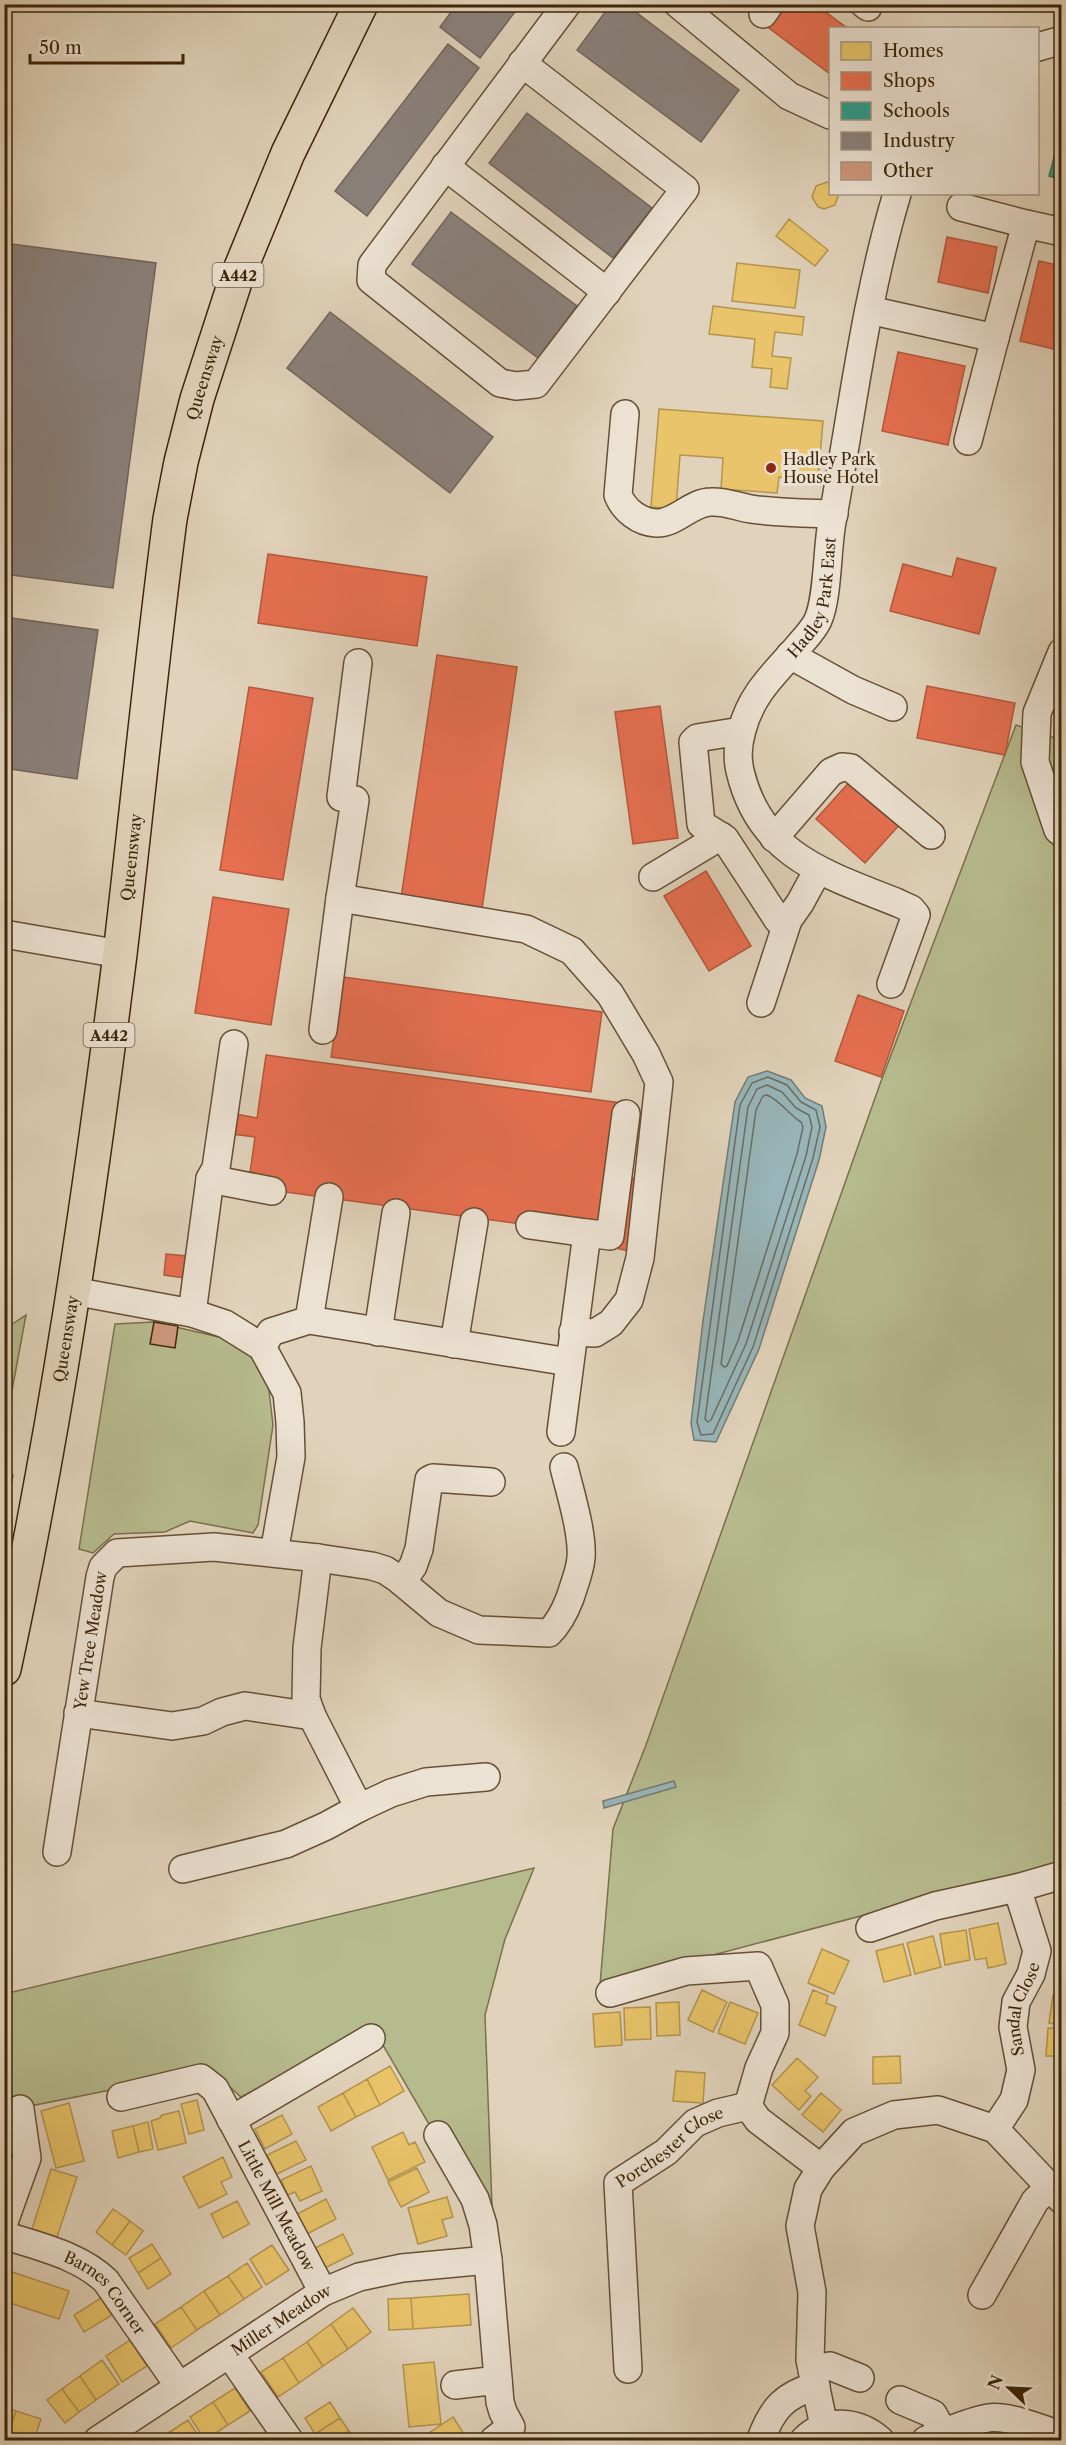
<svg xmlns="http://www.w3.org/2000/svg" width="1066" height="2445" font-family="'Libre Caslon Text',serif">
	<rect width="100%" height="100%" fill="#e1d3bb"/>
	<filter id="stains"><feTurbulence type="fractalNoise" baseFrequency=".00333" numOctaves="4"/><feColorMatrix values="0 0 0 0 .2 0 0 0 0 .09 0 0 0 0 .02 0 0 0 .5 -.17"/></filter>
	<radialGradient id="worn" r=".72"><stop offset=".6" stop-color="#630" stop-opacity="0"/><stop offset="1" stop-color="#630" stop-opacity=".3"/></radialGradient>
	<path fill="#b6bb8e" stroke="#7a704b" stroke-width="1.5" d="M1016,725l45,15v1123l-461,122 13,-156 33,-84 234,-661z
		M26,1315l-21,113v-99z
		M154,1322l82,19 31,33 6,51 -15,100 -5,8 -63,-12 -25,11 -51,2 -21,19 -14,-4 36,-225z
		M5,1474l8,1 -8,49 -1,-50z
		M534,1868l-29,71 -20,76 8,219 -120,-206 -132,69 -30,-27 -206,41 -1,-117z"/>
	<path fill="#98b6ba" stroke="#747c73" stroke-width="1.5" d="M767,1071l24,9 14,18 17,8 4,21 -7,33 -60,189 -43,93 -22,-2 -3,-17 12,-102 32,-219 13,-25z
		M674,1781l2,6 -72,21 -1,-7z"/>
	<path fill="#e9c46a" stroke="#b5944d" stroke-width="1.5" d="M827,182l3,1v11h9l-4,11 -11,4 -6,-2 -6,-10 4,-11z
		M789,219l39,31 -13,16 -39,-30z
		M737,263l63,7 -5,38 -63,-7z
		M713,306l91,11 -2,18 -27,-3 -3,24 19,2 -4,31 -17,-2 2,-18 -20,-2 3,-28 -46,-5z
		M659,409l164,12 -5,59 -39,-3 -2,16 -56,-4 2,-31 -43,-3 -4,54 -25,-2z
		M998,1923l8,41 -18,4 -2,-10 -11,2 -6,-31z
		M966,1930l4,30 -25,5 -5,-31z
		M933,1936l8,31 -26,7 -8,-31z
		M903,1944l8,31 -27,7 -8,-31z
		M822,1949l27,12 -15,33 -26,-11z
		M1061,1965h1v28l-6,-2z
		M702,1990l25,12 -14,30 -25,-12z
		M813,1990l15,6 -2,7 10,4 -11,29 -26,-11z
		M1053,1995l9,1v29l-13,-2z
		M679,2002l1,33 -23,1 -1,-33z
		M730,2002l28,11 -13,31 -27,-11z
		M650,2007l1,32 -26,1 -1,-32z
		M620,2012l2,33 -27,2 -2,-33z
		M1048,2028l14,1v27h-16z
		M900,2056l1,27 -28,1v-27z
		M797,2058l21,19 -13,14 6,5 -12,14 -27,-25z
		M390,2066l14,25 -24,14 -13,-26z
		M676,2071l29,2 -2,30 -30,-2z
		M367,2079l13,26 -24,12 -13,-24z
		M343,2093l13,24 -25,14 -13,-24z
		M821,2093l20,17 -18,22 -21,-17z
		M197,2100l7,30 -15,4 -8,-30z
		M69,2103l15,58 -28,7 -15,-57z
		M179,2111l7,32 -28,7 -7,-29 9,-3 2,-3z
		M282,2115l10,19 -27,15 -10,-20z
		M148,2122l5,27 -14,3 -6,-26z
		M133,2126l6,26 -21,6 -6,-27z
		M403,2132l6,13 6,-3 10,20 -37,18 -16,-33z
		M296,2141l10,19 -29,14 -10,-19z
		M223,2157l9,20 -11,5 6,12 -28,14 -16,-31z
		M311,2166l11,25 -22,10 -5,-9 -7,3 -7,-15z
		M417,2168l12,24 -28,15 -13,-25z
		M51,2169l26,8 -20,60 -25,-8z
		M447,2197l6,20 -11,3 5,16 -29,8 -10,-36z
		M326,2199l10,20 -29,15 -10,-20z
		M237,2201l12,23 -26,14 -12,-24z
		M113,2209l17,12 -18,24 -16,-13z
		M130,2221l13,10 -17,24 -14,-10z
		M343,2234l10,20 -28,14 -10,-20z
		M152,2244l9,14 -23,15 -9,-15z
		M272,2245l17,25 -23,15 -16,-26z
		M161,2258l10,16 -23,15 -10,-16z
		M247,2263l15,24 -18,12 -16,-23z
		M9,2271l60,20 -10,28 -55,-18v-17z
		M228,2276l16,23 -24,16 -16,-24z
		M204,2291l16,24 -23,15 -16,-23z
		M469,2294l2,31 -58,4 -2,-31z
		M101,2298l11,17 -28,17 -10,-17z
		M411,2298l2,31 -24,1 -1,-31z
		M181,2307l16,23 -26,18 -16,-24z
		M353,2308l18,24 -23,17 -17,-25z
		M331,2324l17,25 -25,17 -16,-24z
		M4,2334l6,2 -6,18z
		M130,2340l17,26 -25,16 -16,-26z
		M307,2342l16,24 -24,17 -16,-25z
		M283,2358l16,25 -21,14 -17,-25z
		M102,2360l17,24 -23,16 -16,-24z
		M434,2362l7,62 -32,3 -6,-62z
		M80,2376l16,24 -17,12 -17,-23z
		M235,2388l15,23 -22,14 -15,-23z
		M62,2389l17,23 -14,11 -18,-23z
		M213,2402l15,23 -23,15 -15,-23z
		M330,2402l10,16 -25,16 -10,-16z
		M4,2407l12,4 -9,26 -3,-1z
		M16,2411l25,8 -7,21h-17l-10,-3z
		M453,2417l15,23h-38l-4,-5z
		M340,2418l9,13 -15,9h-15l-4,-6z
		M188,2420l13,20h-24l-6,-9z
		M171,2431l6,9h-21z
		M349,2431l6,9h-21z"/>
	<path fill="#e76f51" stroke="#b4593b" stroke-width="1.5" d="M781,4h34l32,24h-17v46l-65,-49z
		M947,237l50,10 -9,46 -50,-11z
		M1039,261l23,5v85l-42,-10z
		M898,352l67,14 -17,79 -66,-14z
		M268,554l159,23 -10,69 -159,-23z
		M957,558l39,10 -17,66 -89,-23 13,-47 49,13z
		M437,655l80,12 -35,242 -81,-11z
		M927,686l88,17 -10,52 -88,-17z
		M249,687l64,11 -30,182 -63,-10z
		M660,706l18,132 -45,6 -18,-132z
		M853,778l49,44 -37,41 -49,-44z
		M706,871l45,75 -42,25 -45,-75z
		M213,897l76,12 -18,116 -76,-12z
		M343,977l259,35 -11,80 -260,-35z
		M858,995l46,16 -23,66 -46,-16z
		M266,1055l355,48 -18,132 -355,-48 7,-50 -23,-3 3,-20 22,4z
		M630,1178l16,2 -11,72 -16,-3z
		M166,1254l21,2 -3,22 -20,-3z"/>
	<path fill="#2a9d8f" stroke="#307966" stroke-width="1.5" d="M1059,139l3,1v40l-13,-4z"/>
	<path fill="#8a817c" stroke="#736559" stroke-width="1.5" d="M457,4h64l-41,54 -40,-31z
		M611,4h14l114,86 -38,52 -124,-92z
		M448,44l31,24 -112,148 -32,-25z
		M527,113l125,95 -39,50 -124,-95z
		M451,212l126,94 -39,52 -126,-94z
		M4,243l152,20 -43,325 -109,-14z
		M330,312l163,125 -43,56 -163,-125z
		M4,617l94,13 -21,149 -73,-11z"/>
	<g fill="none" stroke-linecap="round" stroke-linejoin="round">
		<path stroke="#6a6e61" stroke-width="1.5" d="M768,1077l19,8 14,17 15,8 4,17 -7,31 -60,189 -40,87 -12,1 -4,-13 43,-317 12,-22z
			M767,1085l15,7 14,16 13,7 3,12 -6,29 -60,188 -35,76 -3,2 -3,-3 43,-312 9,-18z
			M767,1095c14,6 21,19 34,27l2,5 -6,27 -59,187 -11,25 -3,1 -3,-3 35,-254 7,-14z"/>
	</g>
	<path fill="#ce977c" stroke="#3d2508" stroke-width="1.5" d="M154,1322l24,4 -3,22 -25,-4z"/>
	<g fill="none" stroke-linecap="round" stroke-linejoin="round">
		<defs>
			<g id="minor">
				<path d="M678,4l111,92 41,19"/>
				<path d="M864,4l4,3"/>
				<path d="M763,14l7,-10"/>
				<path d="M1038,47l24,-7"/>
				<path d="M522,63l163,126 -149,195 -20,2 -16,-3 -129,-103 1,-15 195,-261"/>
				<path d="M445,166l162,126"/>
				<path d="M961,207l65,17"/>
				<path d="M869,310l126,28 31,-114 36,8"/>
				<path d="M625,414l-7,81c6,15 21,27 38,28 20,1 35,-21 55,-21 14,-1 27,5 40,7 28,4 55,4 83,5"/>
				<path d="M968,441l27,-103"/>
				<path d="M1062,652l-25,61 -2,49 23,68 4,3"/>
				<path d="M790,655l63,35 40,17"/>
				<path d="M358,663l-17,134 14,3 -15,98 186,31 46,22 38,43 36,60 13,28 -19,176 -11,42 -18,23 -16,10 -22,-1"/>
				<path d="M741,731l-44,7 -4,4 8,82 24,15 53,81h10l12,-17 18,-33"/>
				<path d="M774,838l57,-66 11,-5 9,1 80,67"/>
				<path d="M653,877l68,-41"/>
				<path d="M4,934l116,20"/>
				<path id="s1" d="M891,984l25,-69 -5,-6 -13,-6c-72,-29 -138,-47 -158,-132 -3,-13 -2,-28 2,-41 9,-35 30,-54 54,-81 7,-9 17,-18 22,-29 10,-22 9,-72 14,-98 20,-110 33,-221 65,-328"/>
				<path d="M761,1003l27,-83"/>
				<path d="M323,1030l17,-132"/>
				<path d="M210,1179l62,12"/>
				<path d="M530,1225l57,8 -26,199"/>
				<path d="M587,1233l23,3 16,-122"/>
				<path d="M73,1291l119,22 33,11 37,23 25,46 3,29 1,35 -17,96"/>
				<path d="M192,1313l18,-134 6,-11 18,-124"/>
				<path d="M309,1320l20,-123"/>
				<path d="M378,1332l18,-119"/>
				<path d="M454,1344l20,-122"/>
				<path d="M262,1347l9,-15 38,-12 260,42"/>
				<path d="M318,1558l-11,90 -1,51 6,17 47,92 32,-15 35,-11 60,-5"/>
				<path d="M402,1582l11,-16 6,-17 10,-69 4,-2 58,4"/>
				<path d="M78,1713l94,13 31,-5 19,-9 23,-6 67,10"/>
				<path id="s2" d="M57,1852l43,-275 3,-10 14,-14 97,-6 104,11 54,8 13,4 12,8 42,35 40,17 70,3c10,-10 16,-22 21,-35 4,-13 10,-27 11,-40 2,-25 -11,-66 -17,-91"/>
				<path d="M183,1869l103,-25 40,-18 33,-18"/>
				<path d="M870,1928l65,-22 82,-18 45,-13"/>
				<path d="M610,1993l76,-22 72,-5 17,39v28l-16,35 -11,38"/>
				<path id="s3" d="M121,2097l80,-19 14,11 108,203"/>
				<path d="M231,2120l140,-82"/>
				<path id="s4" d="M995,2129l19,-29 7,-30 -8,-43 3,-25 15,-28 6,-23 -20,-63"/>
				<path d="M438,2135l37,64 8,26 5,35 12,142 3,10 8,15 -17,13"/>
				<path d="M4,2222l23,-64 -7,-49"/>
				<path id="s5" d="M4,2235c35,12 75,20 102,46l73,105"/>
				<path d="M982,2295l53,-94 14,-14"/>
				<path d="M230,2355l59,85"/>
				<path id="s6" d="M628,2369l-10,-186 48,-31 29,-29 23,-10 30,-7 10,14 63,48"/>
				<path d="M812,2370l18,-4 30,12"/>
				<path d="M455,2385l43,-5"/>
				<path d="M900,2400l33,14 10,18"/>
				<path d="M824,2426l-14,-66 2,-68 -12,-66 8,-37 13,-21 33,-36 40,-17 44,-5 57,19 67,71"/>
				<path d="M761,2439c11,-30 23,-44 55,-53"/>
				<path id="s7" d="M98,2440l225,-148 36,-15 43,-9 86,-8"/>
				<path d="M804,2440c22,-22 53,-20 76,0"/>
				<path d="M926,2440c19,-8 41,-18 62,-22 21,-3 54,11 74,18"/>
			</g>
			<g id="major">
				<path id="s8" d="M4,1669c51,-236 86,-475 116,-715 17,-145 31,-290 50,-435l11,-57 16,-63 38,-117 53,-129 73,-149"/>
			</g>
		</defs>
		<use href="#minor" stroke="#665035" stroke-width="30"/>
		<use href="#major" stroke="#3d2508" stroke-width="36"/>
		<use href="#minor" stroke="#ece2d3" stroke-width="27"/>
		<use href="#major" stroke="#e1d3bb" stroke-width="33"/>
	</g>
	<circle fill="#8f2418" stroke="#ece2d3" stroke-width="2" cx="771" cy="468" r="6"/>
	<g text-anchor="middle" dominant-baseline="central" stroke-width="6" stroke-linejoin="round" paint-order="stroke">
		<g fill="#ece2d3" stroke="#725e45" stroke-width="1.5">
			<rect x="212.5" y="263" width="51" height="24" rx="4.5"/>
			<rect x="83.5" y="1023" width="51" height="24" rx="4.5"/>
		</g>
		<g font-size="15" font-weight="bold" fill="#3d2508">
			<text x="238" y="275">A442</text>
			<text x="109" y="1035">A442</text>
		</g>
		<g font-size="16" fill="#3d2508" stroke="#ece2d3">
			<text stroke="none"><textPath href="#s8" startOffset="1308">Queensway</textPath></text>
			<text stroke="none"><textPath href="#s1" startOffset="508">Hadley Park East</textPath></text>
			<text stroke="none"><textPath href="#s8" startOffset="822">Queensway</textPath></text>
			<text stroke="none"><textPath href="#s8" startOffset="336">Queensway</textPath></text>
			<text stroke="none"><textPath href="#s2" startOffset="214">Yew Tree Meadow</textPath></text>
			<text stroke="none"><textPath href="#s4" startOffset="129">Sandal Close</textPath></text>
			<text stroke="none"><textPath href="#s6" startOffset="250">Porchester Close</textPath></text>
			<text stroke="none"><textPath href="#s3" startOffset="232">Little Mill Meadow</textPath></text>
			<text stroke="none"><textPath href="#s5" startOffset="120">Barnes Corner</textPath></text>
			<text stroke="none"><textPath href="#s7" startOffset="219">Miller Meadow</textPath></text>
		</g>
		<g font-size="16" fill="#3d2508" stroke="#ece2d3" text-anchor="start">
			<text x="783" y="459">Hadley Park<tspan x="783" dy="18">House Hotel</tspan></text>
		</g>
	</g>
	<rect width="1066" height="2445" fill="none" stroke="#e1d3bb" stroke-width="24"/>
	<rect x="6" y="6" width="1054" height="2433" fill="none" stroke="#3d2508" stroke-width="3"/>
	<rect x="12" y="12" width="1042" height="2421" fill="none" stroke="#3d2508" stroke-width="1.5"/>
	<rect x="829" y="27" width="210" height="168" fill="#ece2d3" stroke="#a69682" stroke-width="1.5"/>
	<rect x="841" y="42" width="30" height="18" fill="#e9c46a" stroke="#a69682" stroke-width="1.5"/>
	<text x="883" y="57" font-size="18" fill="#3d2508">Homes</text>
	<rect x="841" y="72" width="30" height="18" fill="#e76f51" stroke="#a69682" stroke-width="1.5"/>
	<text x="883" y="87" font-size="18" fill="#3d2508">Shops</text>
	<rect x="841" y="102" width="30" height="18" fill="#2a9d8f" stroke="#a69682" stroke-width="1.5"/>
	<text x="883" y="117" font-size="18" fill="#3d2508">Schools</text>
	<rect x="841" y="132" width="30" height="18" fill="#8a817c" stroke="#a69682" stroke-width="1.5"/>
	<text x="883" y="147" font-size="18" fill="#3d2508">Industry</text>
	<rect x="841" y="162" width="30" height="18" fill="#ce977c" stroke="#a69682" stroke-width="1.5"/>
	<text x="883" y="177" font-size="18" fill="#3d2508">Other</text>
	<g transform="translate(1009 2388) rotate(293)" stroke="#ece2d3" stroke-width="4.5" paint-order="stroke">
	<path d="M0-4.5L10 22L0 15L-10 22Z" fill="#3d2508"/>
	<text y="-9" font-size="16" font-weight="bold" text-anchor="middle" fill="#3d2508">N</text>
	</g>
	<path d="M30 54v9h153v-9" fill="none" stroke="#3d2508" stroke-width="3"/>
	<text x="39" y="54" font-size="18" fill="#3d2508" stroke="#ece2d3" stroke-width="4.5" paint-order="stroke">50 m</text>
	<rect width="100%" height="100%" filter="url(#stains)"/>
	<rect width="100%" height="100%" fill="url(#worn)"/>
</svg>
